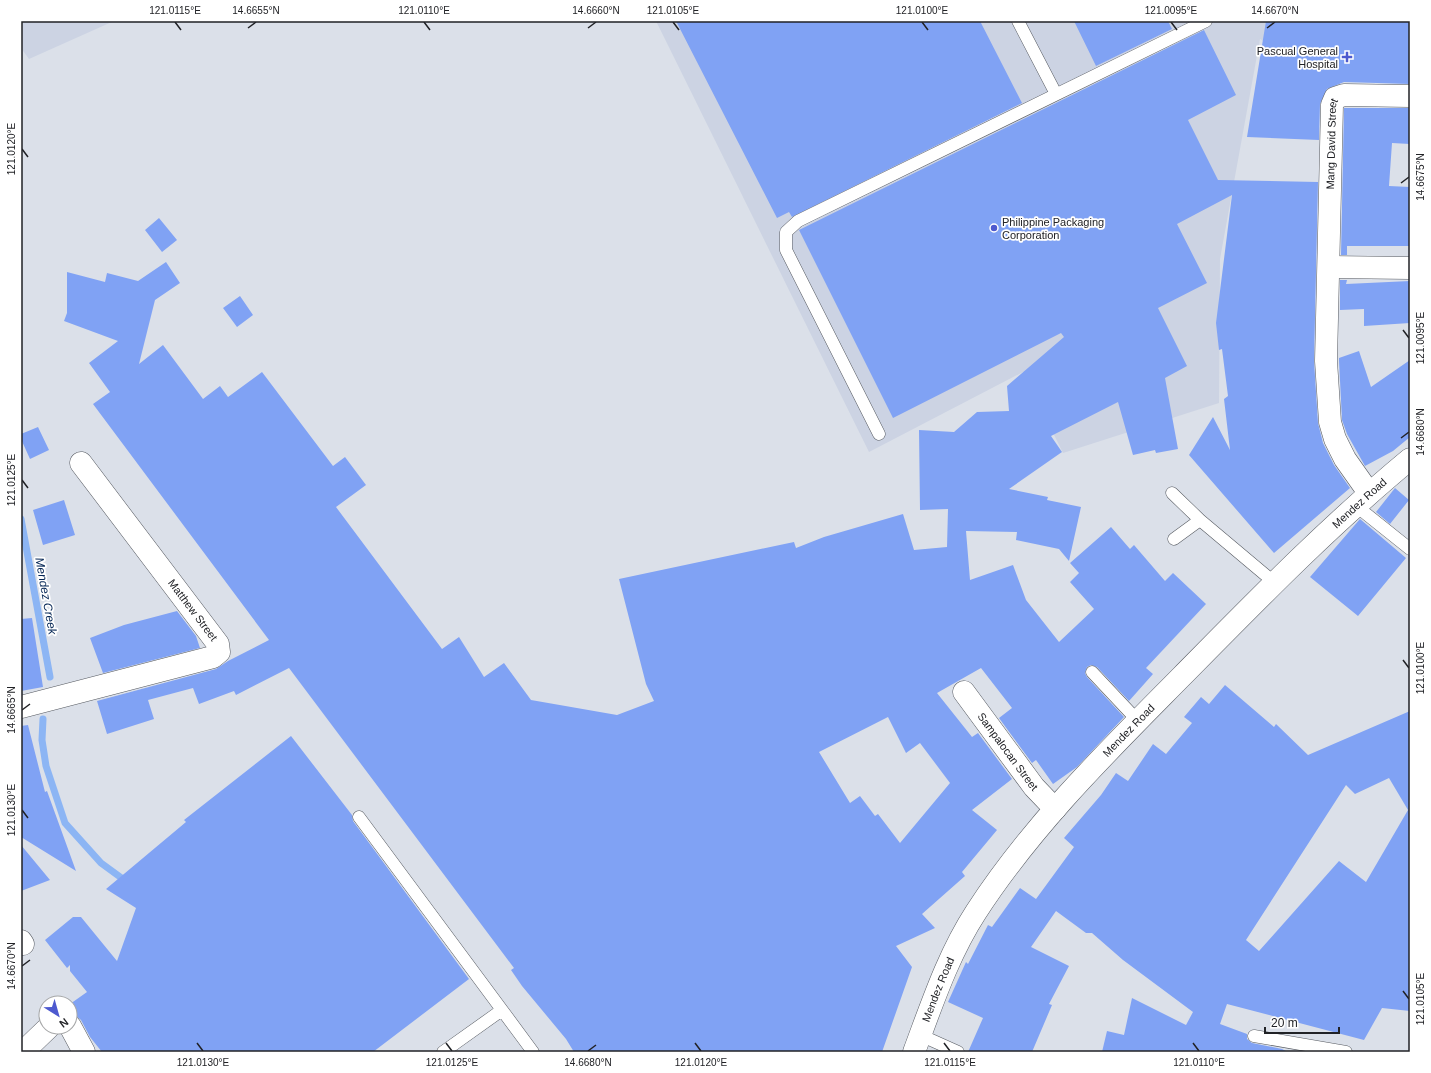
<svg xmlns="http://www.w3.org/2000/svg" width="1431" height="1073" font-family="Helvetica,sans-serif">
	<rect width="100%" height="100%" fill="#dbe0e9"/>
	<path fill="#ccd3e3" d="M21,21h93l-85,38 -8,-11z
		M656,21h752l-88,55 -60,-37 -40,220 -1,144 -156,50 -40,-81 -154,80z"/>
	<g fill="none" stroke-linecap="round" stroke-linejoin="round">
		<path stroke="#8cb5f4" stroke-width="7" d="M21,519l29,158
			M43,719l-1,21 4,26 19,57 36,40 26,19"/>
	</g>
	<path fill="#80a2f4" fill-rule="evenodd" d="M676,21h304l42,82 -230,114 -3,-5 -12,6z
		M1074,21h94l4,8 -76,37z
		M1266,21h144v63l-66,-2 -17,7 -7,15 -1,36 -72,-3z
		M1204,30l32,65 -48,25 30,60 100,2 -4,179 4,62 5,20 11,22 16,23 -76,65 -85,-98 24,-38 17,33 -6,-51 4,-3 -6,-47 -3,1 -3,-27 16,-128 -55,29 30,59 -49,25 29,58 -22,12 13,71 -22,4 -1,-3 -22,5 -15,-53 -67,34 11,16 -53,37 39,8 -1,3 34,7 -12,54 -10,-12 -43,-9 1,-8 -51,-1 4,49 43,-15 13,35 33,42 35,-33 -24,-27 9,-9 -9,-10 41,-36 19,22 4,-4 31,36 8,-8 33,31 -60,64 7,6 -24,27 -32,-34 -6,-2 -4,2 -2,6 2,4 37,40 -47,50 -24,17 -17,-24 -4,3 -33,-45 13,-10 -31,-40 -44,25 35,44 6,-4 34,46 -40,31 25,20 -35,42 3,4 -43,38 13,14 -39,18 16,21 -30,85h-308l-8,-13 -44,-53 -11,-16 3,-2 -225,-300 -53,27 -2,-4 -35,13 -6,-16 -45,12 6,19 -47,15 -10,-33 119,-32 12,-8 41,-21 -176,-236 17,-12 -21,-29 29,-22 -54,-20 3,-8v-41l38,10 2,-9 31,8 28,-19 14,21 -25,17 -16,64 24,-19 40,54 17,-13 8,11 34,-25 71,94 12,-9 21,28 -30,22 106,142 17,-12 25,40 20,-14 27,37 86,15 37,-14 -8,-17 -27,-105 175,-37 2,6 28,-11 79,-23 11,36 33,-3 1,-38 -28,1 -1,-80 35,2 23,-20 32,-1 -2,-25 57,-49 -3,-4 -168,85 -94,-188zM888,717l18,36 14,-10 30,40 -50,60 -22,-29 -3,2 -15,-20 -10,7 -31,-51z
		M1344,108h66v36l-18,-1 -3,43 21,1v59h-63v9h-6z
		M159,218l18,22 -15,12 -17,-22z
		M1340,280h7l-1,4 64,-3v42l-46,3v-17l-24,1z
		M240,296l13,19 -16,12 -14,-19z
		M1359,351l12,36 39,-27v77l-17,14 -28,15 -18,-32 -5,-14 -3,-59v-3z
		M38,427l11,23 -19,9 -9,-20v-5z
		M1395,488l14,12 -19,24 -14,-12z
		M64,500l11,35 -32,10 -10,-35z
		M1360,519l46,39 -48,58 -48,-39z
		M177,611l19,25 4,12 -97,25 -13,-35 34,-13z
		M32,618l11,69 -22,4v-72z
		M1225,685l49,42 2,-3 32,31 102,-44v300l-28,-3 -18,32 -137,-36 -7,20 27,10v5l5,4 30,6 6,3h-186l5,-21 17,4 8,-37 54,27 7,-13 -70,-52 -31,-27h-6l-30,-22 -25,36 38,19 -20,38 3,1 -20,47h-64l15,-34 -35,-16 18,-40 2,2 20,-39 4,2 28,-39 16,11 38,-52 -10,-9 37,-43 15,-22 12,8 25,-37 13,10 26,-31 -8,-6 17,-20 8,7zM1389,778l19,32 -42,72 -27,-21 -80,90 -13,-11 100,-155 9,9z
		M28,725l17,67 2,-1 29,80 -55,-34v-111z
		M291,736l61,79 1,6 116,158 -96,73h-271l-12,-15 -9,-17 -11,-9v-7l17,-12 -17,-21v-6l-3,3 -22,-28 28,-23h8l36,44 19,-53 -30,-19 80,-67 -2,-2z
		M21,845l29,35 -29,11z"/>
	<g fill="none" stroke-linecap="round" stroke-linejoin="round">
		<defs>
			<path id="lane" d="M1018,21l38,73
				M879,434l-93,-184v-18l12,-11 408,-200
				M1172,493l28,27 75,63
				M1355,505l55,44
				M1174,539l26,-19
				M1092,672l46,49
				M359,817l143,193
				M920,1035l38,17
				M1254,1036l92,16
				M443,1052l59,-42 31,42"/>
			<g id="street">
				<path d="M1329,267l81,1"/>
				<path id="s1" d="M1369,493l-24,-34 -10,-20 -5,-17 -4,-61 6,-256 3,-7 9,-3 66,1"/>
				<path id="s2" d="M964,692l70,95 21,22"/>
				<path d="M21,707l192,-50 6,-5 -1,-8 -137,-181"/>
				<path d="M21,941l2,3"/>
				<path d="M70,1026l14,26"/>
				<path d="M23,1052l26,-25"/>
			</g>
			<g id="secondary">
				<path id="s3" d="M914,1052c18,-48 34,-97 62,-140 57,-88 133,-162 206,-236 74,-75 147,-150 228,-217"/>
			</g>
		</defs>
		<use href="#lane" stroke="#565a61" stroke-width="13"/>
		<use href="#street" stroke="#565a61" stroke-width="23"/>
		<use href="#secondary" stroke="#565a61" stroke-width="23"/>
		<use href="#lane" stroke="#fff" stroke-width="12"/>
		<use href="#street" stroke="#fff" stroke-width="22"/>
		<use href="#secondary" stroke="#fff" stroke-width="22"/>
	</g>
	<path fill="none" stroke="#212226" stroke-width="1.5" d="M175,22l6,8M424,22l6,8M673,22l6,8M922,22l6,8M1171,22l6,8M248,28l8,-6M588,28l8,-6M1267,28l8,-6M22,149l6,8M1401,183l8,-6M1403,330l6,8M1401,438l8,-6M22,480l6,8M1403,660l6,8M22,710l8,-6M22,810l6,8M22,966l8,-6M1403,991l6,8M197,1043l6,8M446,1043l6,8M695,1043l6,8M944,1043l6,8M1193,1043l6,8M588,1051l8,-6"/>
	<g fill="#4d59cf" stroke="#fff" stroke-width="1.5">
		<path d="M1345 51h4v4h4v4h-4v4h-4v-4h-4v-4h4z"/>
		<circle cx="994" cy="228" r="4"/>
	</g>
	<g text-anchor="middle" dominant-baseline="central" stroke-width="3.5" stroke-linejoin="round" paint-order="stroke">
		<g font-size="11" fill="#212226" stroke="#fff" text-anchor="end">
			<text x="1338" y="51">Pascual General<tspan x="1338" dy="13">Hospital</tspan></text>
			<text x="1002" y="222" text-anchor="start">Philippine Packaging<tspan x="1002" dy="13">Corporation</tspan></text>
		</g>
		<g font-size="11" fill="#212226" stroke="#fff">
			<text stroke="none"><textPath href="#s1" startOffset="360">Mang David Street</textPath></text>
			<text stroke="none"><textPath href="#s3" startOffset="715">Mendez Road</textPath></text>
			<text transform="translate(193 610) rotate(53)">Matthew Street</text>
			<text stroke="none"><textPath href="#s3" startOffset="391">Mendez Road</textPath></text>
			<text stroke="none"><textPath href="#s2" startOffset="74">Sampalocan Street</textPath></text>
			<text stroke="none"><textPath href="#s3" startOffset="67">Mendez Road</textPath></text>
		</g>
		<g font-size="12" font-style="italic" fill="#062756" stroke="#fff">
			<text transform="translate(46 596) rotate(80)">Mendez Creek</text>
		</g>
	</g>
	<rect width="1431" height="1073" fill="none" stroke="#ffffff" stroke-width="44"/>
	<g transform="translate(58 1015) rotate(143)"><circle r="19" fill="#ffffff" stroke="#a6a7a8"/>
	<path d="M0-3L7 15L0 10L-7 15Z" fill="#4d59cf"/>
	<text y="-6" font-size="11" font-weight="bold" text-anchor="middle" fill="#212226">N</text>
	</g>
	<path d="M1265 1027v6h74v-6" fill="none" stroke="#212226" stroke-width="2"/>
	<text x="1271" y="1027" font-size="12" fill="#212226" stroke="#ffffff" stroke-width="3" paint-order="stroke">20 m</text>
	<rect x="22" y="22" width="1387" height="1029" fill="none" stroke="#212226" stroke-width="1.5"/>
	<g font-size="10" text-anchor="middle" fill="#212226">
		<text x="175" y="14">121.0115°E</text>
		<text x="256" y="14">14.6655°N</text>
		<text x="424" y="14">121.0110°E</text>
		<text x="596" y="14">14.6660°N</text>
		<text x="673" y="14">121.0105°E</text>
		<text x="922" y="14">121.0100°E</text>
		<text x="1171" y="14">121.0095°E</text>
		<text x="1275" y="14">14.6670°N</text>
		<text transform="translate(11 149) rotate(-90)" y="4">121.0120°E</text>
		<text transform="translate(1420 177) rotate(-90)" y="4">14.6675°N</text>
		<text transform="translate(1420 338) rotate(-90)" y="4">121.0095°E</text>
		<text transform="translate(1420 432) rotate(-90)" y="4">14.6680°N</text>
		<text transform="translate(11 480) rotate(-90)" y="4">121.0125°E</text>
		<text transform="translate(1420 668) rotate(-90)" y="4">121.0100°E</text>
		<text transform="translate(11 710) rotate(-90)" y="4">14.6665°N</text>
		<text transform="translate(11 810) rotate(-90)" y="4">121.0130°E</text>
		<text transform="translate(11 966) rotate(-90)" y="4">14.6670°N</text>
		<text transform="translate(1420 999) rotate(-90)" y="4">121.0105°E</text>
		<text x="203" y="1066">121.0130°E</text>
		<text x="452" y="1066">121.0125°E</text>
		<text x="588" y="1066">14.6680°N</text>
		<text x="701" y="1066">121.0120°E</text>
		<text x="950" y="1066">121.0115°E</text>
		<text x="1199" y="1066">121.0110°E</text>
	</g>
</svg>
